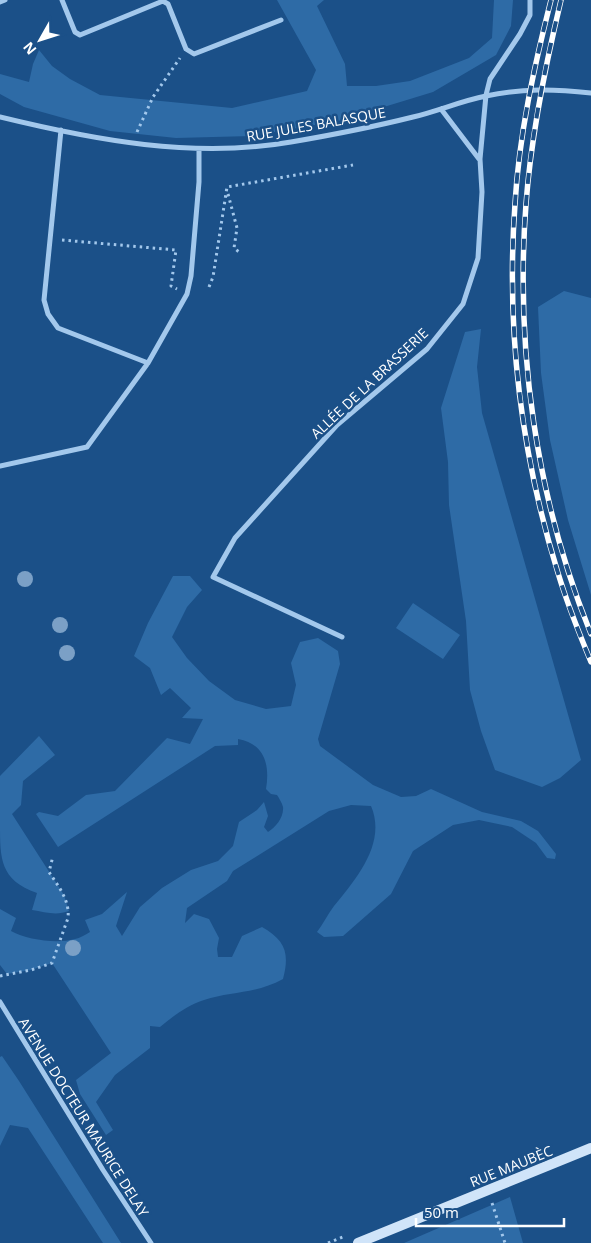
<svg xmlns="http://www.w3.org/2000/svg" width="591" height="1243" font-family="'Open Sans',sans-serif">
	<rect width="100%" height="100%" fill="#1b5088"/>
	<path fill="#2e6ba6" d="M277,0h47l-7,6 28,58 2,22h29l34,-5 59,-23 23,-20 2,-38h19l-2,26 -15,29 -63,37 -95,29 -87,15 -75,2 -66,-7 -86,-24 -24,-13v-20l29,8 4,-18 6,-14 13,16 18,13 30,16 132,13 75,-17 9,-21z
		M564,291l27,7v297l-23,-75 -18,-80 -9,-67 -3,-66z
		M481,329l-4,38 5,46 99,347 -21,18 -18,9 -47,-17 -14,-39 -11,-41 -4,-69 -17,-116 -1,-43 -7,-54 24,-76z
		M173,576h17l12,14 -15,17 -15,30 15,21 22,23 26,19 31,9 25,-3 5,-21 -5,-22 9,-21 18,-4 20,13 2,13 -22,75 2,7 53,39 28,12 15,-1 15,-7 51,23 39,9 17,10 18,23 -1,5 -8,-1 -11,-15 -24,-16 -33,-7 -26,5 -40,26 -22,43 -48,42 -19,1 -7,-5c6,-8 11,-18 17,-26 22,-27 53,-63 37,-100l-20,-1 -22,6 -96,60 -6,10 -40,27 -2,15 9,-9 15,5 10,19 -2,11 1,8h14l10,-21 20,-9c23,13 28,26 21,52 -27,15 -52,12 -79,21 -16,5 -31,16 -44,27l-10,-1v22l-35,27 -19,27 17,28 -7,5 -26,-41 -4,-14 35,-27 -59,-90 -21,7 -24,4 -7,-9v-56l16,9 -5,13c16,9 46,13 64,8 5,-1 10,-4 15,-7l-5,-12 17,-6 25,-22 -11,34 6,10 18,-29 22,-19 29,-18 27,-9 15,-15 6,-24 18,-12 7,-8 4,14 -4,11 4,5c8,-5 16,-15 15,-25 -1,-4 -4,-9 -6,-12l-6,-1 -5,-5c4,-24 -1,-45 -28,-50v6l-23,1 -157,101 -22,-33 3,-2 19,4 28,-21 29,-4 52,-53 23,6 13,-25 -21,-1 9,-10 -21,-20 -9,7 -11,-27 -16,-12 14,-33z
		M413,603l47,32 -17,24 -47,-31z
		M39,736l16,19 -32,26 -2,24 -9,9 52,81 5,16c-13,5 -24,1 -37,-1l5,-17c-37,-13 -37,-34 -37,-69 0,-16 0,-32 0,-48z
		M2,1056l17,25 102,162h-18l-75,-115 -18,-3 -10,21v-89z
		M510,1197l13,46h-119z"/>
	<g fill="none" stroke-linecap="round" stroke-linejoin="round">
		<path stroke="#a3c8ec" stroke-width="3" stroke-dasharray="2.5 4" stroke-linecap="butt" d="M137,132l16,-35 27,-39
			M228,194l9,34 -3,20 5,4
			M62,240l114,10 -5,36 6,3
			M209,287l4,-10 14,-90 126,-22
			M0,976l31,-6 21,-7 16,-45c2,-18 -10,-32 -19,-46l4,-16
			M492,1203l13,40
			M328,1243l17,-7"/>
		<path stroke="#a3c8ec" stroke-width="5" d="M62,0l13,32 5,3 83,-34 5,3 18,45 8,5 87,-34
			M0,2l5,-2
			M441,109l38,50
			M0,117c94,23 194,42 291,25 41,-7 82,-15 122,-25 25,-6 48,-16 73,-21 36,-8 69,-7 105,-3
			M61,130l-17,170 4,14 10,14 90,35
			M0,466l87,-19 61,-84 39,-69 4,-18 8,-94v-32
			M342,637l-129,-60 22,-39 102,-113 90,-76 36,-45 15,-46 4,-66 -2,-33 6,-64 4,-16 30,-45 10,-19v-15
			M0,1002l103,168 48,73"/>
		<path stroke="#d0e4f9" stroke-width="10" d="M358,1243l233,-95"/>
		<defs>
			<path id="rail" d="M551,0c-17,67 -32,135 -36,204 -9,124 6,250 43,369 9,30 21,60 33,89
				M561,0c-16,67 -30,135 -35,204 -11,145 10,295 65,430"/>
		</defs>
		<use href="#rail" stroke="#fff" stroke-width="5.5"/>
		<use href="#rail" stroke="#1b5088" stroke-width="4" stroke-dasharray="11" stroke-linecap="butt"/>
	</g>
	<g fill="#7ba0c6">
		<circle cx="25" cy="579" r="8"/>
		<circle cx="60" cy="625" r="8"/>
		<circle cx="67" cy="653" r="8"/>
		<circle cx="73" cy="948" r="8"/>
	</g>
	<g text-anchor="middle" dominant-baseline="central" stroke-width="5" stroke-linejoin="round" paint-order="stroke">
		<g font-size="14" fill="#fff" stroke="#1b5088">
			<text transform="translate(316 124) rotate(-10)">RUE JULES BALASQUE</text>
			<text transform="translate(369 383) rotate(-43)">ALLÉE DE LA BRASSERIE</text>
			<text transform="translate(84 1117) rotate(58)">AVENUE DOCTEUR MAURICE DELAY</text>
			<text transform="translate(511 1166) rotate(-22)">RUE MAUBÈC</text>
		</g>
	</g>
	<g transform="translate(40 40) rotate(231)" stroke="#1b5088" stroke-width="4" paint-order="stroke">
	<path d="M0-4L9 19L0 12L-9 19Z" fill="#ffffff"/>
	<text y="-8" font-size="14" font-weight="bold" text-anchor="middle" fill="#ffffff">N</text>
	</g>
	<path d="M416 1218v8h148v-8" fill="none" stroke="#ffffff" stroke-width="2.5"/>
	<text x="424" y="1218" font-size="15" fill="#ffffff" stroke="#1b5088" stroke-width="4" paint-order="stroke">50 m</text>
</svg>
